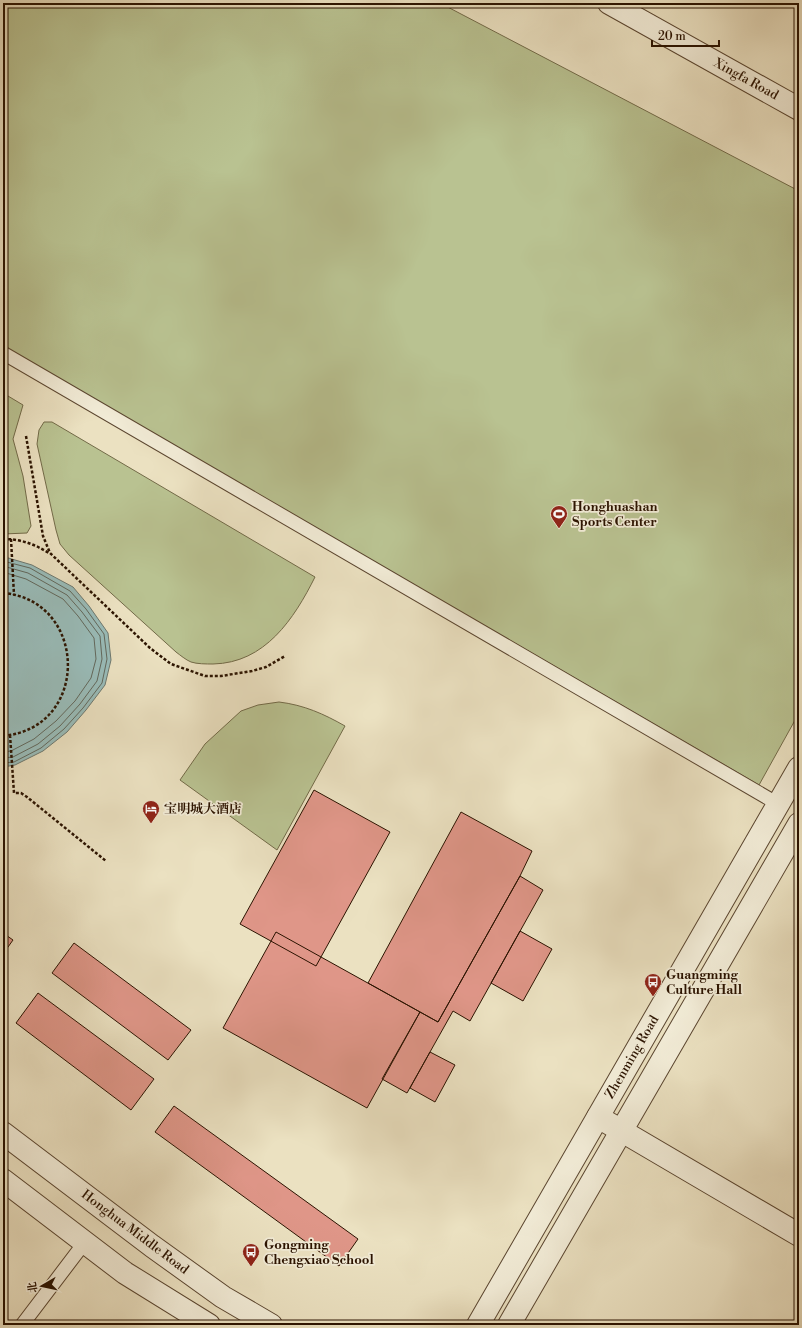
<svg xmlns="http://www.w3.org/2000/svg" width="802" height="1328" font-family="'Libre Bodoni','Noto Serif SC',serif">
	<rect width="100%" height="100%" fill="#ebe1c1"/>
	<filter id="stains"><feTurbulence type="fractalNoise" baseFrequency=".005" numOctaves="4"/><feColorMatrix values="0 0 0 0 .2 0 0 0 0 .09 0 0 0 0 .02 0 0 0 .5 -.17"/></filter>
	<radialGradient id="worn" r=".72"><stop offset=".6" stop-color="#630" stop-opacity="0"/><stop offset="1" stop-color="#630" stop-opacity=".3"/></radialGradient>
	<path fill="#b9c291" stroke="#726a48" d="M3,3h437l359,188v522l-40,72 -756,-439z
		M3,393l20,12 -10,34 10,37 8,50 -4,7 -24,1z
		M44,422h8l263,155c-21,42 -50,86 -102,87 -7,0 -16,0 -22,-2 -5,-2 -11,-7 -15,-10l-107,-97 -9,-11 -4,-14 -19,-86 2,-14z
		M279,702c25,3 45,12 66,24l-68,124 -97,-70 25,-36 36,-33 17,-6z"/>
	<path fill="#99bcb9" stroke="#6d786f" d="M5,557l27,8 41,22 16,19 19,27 3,27 -6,25 -19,25 -19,22 -24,19 -28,14 -12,2v-209z"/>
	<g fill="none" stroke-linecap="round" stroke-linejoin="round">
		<path stroke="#62685c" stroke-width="1" d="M3,561l27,7 40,23 16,18 18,25 3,25 -5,24 -19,25 -19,21 -23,19 -27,14 -11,1
			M3,566l25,7 39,22 15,17 18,24 2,23 -5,22 -17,23 -20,22 -22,18 -25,13 -10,1
			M3,572l23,7 37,20 15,17 16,22 2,21 -5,19 -16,23 -19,20 -22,18 -23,12 -8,1"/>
	</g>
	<path fill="#df9688" stroke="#2b1300" d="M314,790l76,42 -74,134 -76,-42z
		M461,812l71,39 -12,25 -82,146 -70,-39z
		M520,876l23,14 -73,131 -17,-10 -46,82 -25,-14 38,-67 18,10z
		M520,931l32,18 -29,52 -32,-18z
		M276,932l144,80 -53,96 -144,-80z
		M3,933l10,7 -10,14z
		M74,943l117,87 -23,30 -116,-87z
		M38,993l116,86 -23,31 -115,-87z
		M430,1052l25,13 -20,37 -25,-14z
		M174,1106l184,133 -19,27 -184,-134z"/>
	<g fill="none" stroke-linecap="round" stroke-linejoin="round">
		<defs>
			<path id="service" d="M3,353l775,451
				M22,1325l63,-83"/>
			<path id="minor" d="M598,1117l201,118"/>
			<path id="tertiary" d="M609,3l190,106
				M3,1133l149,113 71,51 48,28
				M3,1180l122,93 84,52
				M478,1325l321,-557
				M509,1325l290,-501"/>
		</defs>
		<use href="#service" stroke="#5b4630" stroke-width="15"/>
		<use href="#minor" stroke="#5b4630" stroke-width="24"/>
		<use href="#tertiary" stroke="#5b4630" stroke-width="24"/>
		<path stroke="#2b1300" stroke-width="2.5" stroke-dasharray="3 2" stroke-linecap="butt" d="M26,436l17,100 7,17 100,95 21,16 34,12h16l31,-5 14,-4 19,-11
			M3,539c18,0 31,5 46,14
			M11,539l3,56
			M3,593c85,7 88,135 0,143
			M10,735l4,58h7l6,4 79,64"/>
		<use href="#service" stroke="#f2ecd7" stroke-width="13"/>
		<use href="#minor" stroke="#f2ecd7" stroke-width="22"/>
		<use href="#tertiary" stroke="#f2ecd7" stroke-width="22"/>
	</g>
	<defs>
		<symbol id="stadium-pin" viewBox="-11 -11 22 30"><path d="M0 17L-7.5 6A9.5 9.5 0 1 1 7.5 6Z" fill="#8f2418" stroke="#f2ecd7"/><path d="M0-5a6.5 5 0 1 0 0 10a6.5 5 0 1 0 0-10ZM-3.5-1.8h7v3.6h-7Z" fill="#fff"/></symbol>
		<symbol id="hotel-pin" viewBox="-11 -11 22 30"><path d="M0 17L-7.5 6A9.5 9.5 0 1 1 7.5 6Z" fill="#8f2418" stroke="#f2ecd7"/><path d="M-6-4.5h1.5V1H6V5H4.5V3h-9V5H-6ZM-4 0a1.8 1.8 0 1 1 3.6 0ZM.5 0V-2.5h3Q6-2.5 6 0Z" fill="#fff"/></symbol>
		<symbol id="bus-pin" viewBox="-11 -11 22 30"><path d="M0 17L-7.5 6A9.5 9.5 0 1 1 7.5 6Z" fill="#8f2418" stroke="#f2ecd7"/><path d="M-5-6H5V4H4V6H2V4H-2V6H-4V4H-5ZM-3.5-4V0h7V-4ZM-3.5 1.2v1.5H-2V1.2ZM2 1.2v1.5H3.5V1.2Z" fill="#fff"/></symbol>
	</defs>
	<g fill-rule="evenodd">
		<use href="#stadium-pin" x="549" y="504" width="20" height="27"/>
		<use href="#hotel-pin" x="141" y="799" width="20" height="27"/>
		<use href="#bus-pin" x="643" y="972" width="20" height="27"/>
		<use href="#bus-pin" x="241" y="1242" width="20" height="27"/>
	</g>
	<g text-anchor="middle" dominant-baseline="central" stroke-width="3.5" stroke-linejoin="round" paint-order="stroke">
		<g font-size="13" fill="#2b1300" stroke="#f2ecd7">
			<text transform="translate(746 79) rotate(29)">Xingfa Road</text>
			<text transform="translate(632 1057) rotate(-60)">Zhenming Road</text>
			<text transform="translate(135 1232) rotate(37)">Honghua Middle Road</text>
		</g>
		<g font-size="13" font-weight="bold" fill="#2b1300" stroke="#f2ecd7" text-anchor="start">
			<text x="572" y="507">Honghuashan<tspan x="572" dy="15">Sports Center</tspan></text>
			<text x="164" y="809">宝明城大酒店</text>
			<text x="666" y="975">Guangming<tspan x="666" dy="15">Culture Hall</tspan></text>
			<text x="264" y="1245">Gongming<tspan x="264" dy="15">Chengxiao School</tspan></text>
		</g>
	</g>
	<rect width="802" height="1328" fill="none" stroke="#ebe1c1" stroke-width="16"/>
	<rect x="4" y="4" width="794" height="1320" fill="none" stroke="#2b1300" stroke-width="2"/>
	<rect x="8" y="8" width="786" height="1312" fill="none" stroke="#2b1300"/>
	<g transform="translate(42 1286) rotate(261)" stroke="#f2ecd7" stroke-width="3" paint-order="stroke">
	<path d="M0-3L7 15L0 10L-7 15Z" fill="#2b1300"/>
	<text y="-6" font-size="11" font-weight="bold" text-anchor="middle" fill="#2b1300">北</text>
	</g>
	<path d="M652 40v6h67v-6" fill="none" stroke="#2b1300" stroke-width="2"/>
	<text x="658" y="40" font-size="12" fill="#2b1300" stroke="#f2ecd7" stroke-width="3" paint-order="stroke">20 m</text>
	<rect width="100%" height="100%" filter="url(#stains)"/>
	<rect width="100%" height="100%" fill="url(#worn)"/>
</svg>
